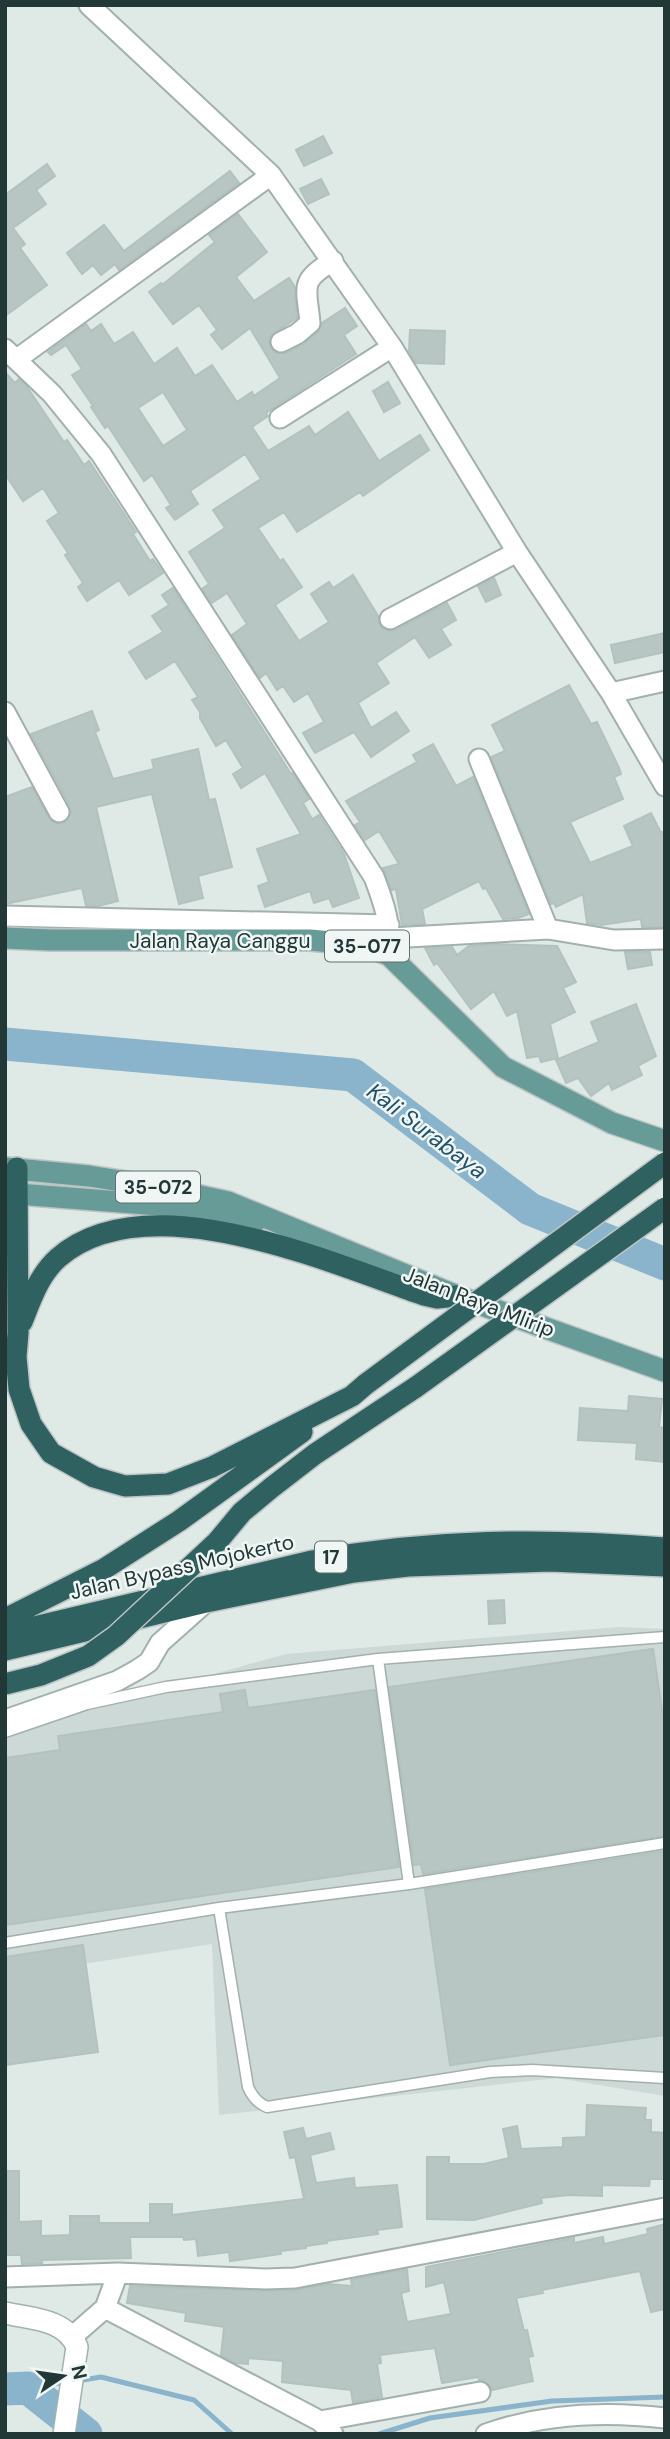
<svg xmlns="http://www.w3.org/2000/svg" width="670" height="2439" font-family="'DM Sans',sans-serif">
	<rect width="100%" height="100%" fill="#dfe9e6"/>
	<path fill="#cdd9d6" d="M619,1627l46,2v467l-108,-18 -338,37 -7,-171 -207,32v-239l94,-31 187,-52z"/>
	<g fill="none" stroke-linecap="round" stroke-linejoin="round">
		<path stroke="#8ab4cb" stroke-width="5" d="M77,2381l24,-4 93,23 38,34
			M28,2388l39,-6
			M379,2434l51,-16 122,-17 113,-4"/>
		<path stroke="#8ab4cb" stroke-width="33" d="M5,1044l348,31 177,134 135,55
			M5,2389l23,-1 58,46"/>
	</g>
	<path fill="#b7c6c3" stroke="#b2c2be" stroke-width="2" fill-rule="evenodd" d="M323,136l9,17 -28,13 -8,-16z
		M47,164l8,12 -19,14 10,14 -33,24 12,16 -5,4 27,37 -42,31v-121z
		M230,171l9,12 -120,87 -4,-6 -14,11 -8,-10 -11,9 -15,-21 37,-28 20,26z
		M321,179l8,15 -21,10 -8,-15z
		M238,214l29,38 -31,25 18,24 35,-23 6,9 2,31 -26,17 -2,7 5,10 12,1 17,-8 15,-13 4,-9 23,-15 12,18 -13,9 12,19 -83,54 -7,5 2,3 -16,11 16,24 41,-25 6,9 33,-23 31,49 41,-26 9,15 -66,46 -3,-4 -63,40 -13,-20 -26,16 22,33 3,-2 19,28 -27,18 24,36 30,-19 -18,-28 18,-12 4,6 20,-13 25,41 2,9 4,5h12l51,-27 9,17 -15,9 10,16 -22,13 -14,-21 -39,26 13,20 -31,20 13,25 25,-16 13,19 -38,26 -17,-25 -39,21 -12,-20 21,-11 -16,-29 -14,9 -11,-16 -6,4 -11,-17 -6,5 -28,-43 15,-11 -20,-31 -15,10 -10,-14 7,-5 -20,-32 36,-24 -12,-18 48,-31 -16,-25 -55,37 8,13 -23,16 -9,-12 5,-3 -19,-30 -8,6 -36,-55 -3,2 -14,-21 2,-1 -21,-31 10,-6 -16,-24 -15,10 -3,-3 38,-28 5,7 10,-7 13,20 19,-12 21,32 23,-16 18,28 17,-11 25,37 15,-10 2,4 26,-18 -30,-50 -28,21 -11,-14 6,-5 -18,-25 -26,19 -24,-32 12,-9 1,2 53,-43 -6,-7zM163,392l24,38 -24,16 -25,-38z
		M410,330l35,1 -1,33 -28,-1 -7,-12z
		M5,372l10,11 4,-4 8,8 37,55 3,-2 17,25 5,-4 47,71 -3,2 17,27 3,-2 10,14 -34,22 -10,-15 -32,21 -9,-14 5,-4 -18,-28 3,-2 -21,-32 12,-8 -16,-25 -20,13 -18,-27z
		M388,382l12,21 -16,9 -11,-21z
		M494,578l7,17 -15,7 -8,-16z
		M173,588l118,186 2,-1 16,26 -6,4 9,16 7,-4 25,39 15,44 -26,9 -4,-9 -15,5 -4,-12 -45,16 -7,-21 11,-4 -12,-33 44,-15 -36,-61 -24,15 -8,-14 10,-6 -17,-28 -10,6 -16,-28v-6l-8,-12 6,-3 -23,-36 -29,18 -17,-27 34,-20 -11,-16 17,-11 -7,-10z
		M665,633v19l-50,11 -4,-18z
		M569,685l22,39 6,-2 22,46 2,6 -7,3 9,22 -53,23 20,41 43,-17 -9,-20 27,-13 10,20 4,-2v96h-23l-1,-8 -40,6 -14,-2 -4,-29 -27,13 -2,-4 -3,1 -60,-147 14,-6 -13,-26z
		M92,711l7,19 -4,2 18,47 41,-10 -2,-9 46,-11 11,51 6,-1 17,68 -34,9 5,22 -24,6 -27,-110 -56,13 22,94 -20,5h-12l-4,-18 -77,16v-107l27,-10 20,35 12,1 7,-10 -1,-7 -39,-72z
		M433,744l23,42 17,-9 56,137 -11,4 -15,1 -17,-31 -3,1 -4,-8 -57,28 3,15 -23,1 -6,-36 -4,1 -9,-22 16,-4 -20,-33 -14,9 -10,-15 5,-3 -14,-21 71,-39 -4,-7z
		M495,944l62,2 19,36 -13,6 12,24 -25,12 8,34 -17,4 -2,-6 -12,2 -10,-47 -10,5 -13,-25 -23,18 -34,-46 -3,2 -9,-17 27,-1 5,8 12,-9z
		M625,952h25l2,13 -24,4z
		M636,1004l20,52 -18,10 4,9 -30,15 -3,-7 -18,13 -13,-18 -12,5 -10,-23 43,-18 -8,-20z
		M629,1396l33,3 -3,28 6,1v34l-29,-3 1,-16 -59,-3 2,-32 48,3z
		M504,1600l1,23 -16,1 -1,-23z
		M653,1649l12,81v106l-242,38 -2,-10 -7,1 -25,-178z
		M245,1690l3,18 127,-18 24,177 -394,58v-167l55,-8 -2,-14 165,-24 -3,-18z
		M665,1851v184l-215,30 -25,-176z
		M83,1945l15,107 -93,13v-108z
		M587,2105l59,3 -1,12h6v12l14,1v46h-15l-1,7 -47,-1v11l-33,-1 -28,3 1,5 -68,17 -47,-1v-62h22v7h35l25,-6 -6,-29 14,-3 4,23 42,-2v-9l23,-1z
		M303,2128l3,11 24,-6 4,16 -24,6 6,28 38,-5 1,10 42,-3 5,42 -25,3 1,4 -52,7 1,2 -21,3v2l-25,3v3l-51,7 -1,-9 -31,4 -2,-17 -12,1 -1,-3h-53l1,21 -89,2v3l-20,1 -1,-9h-14l-2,-84h14v51l22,-1v15l29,-1v-19h29v7h51v-19h22v11l132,-16 -9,-42 -5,1 -6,-26z
		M665,2224v85l-14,3 -11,-41 -98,19 1,3 -27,5 8,33 3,-1 6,26 -5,1 5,24 -41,9 -3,-6 -10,-4 -1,-3 -36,6 -7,-35 -55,7 1,8 -4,1 5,33 -29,6 -2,-13 -69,-8 1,-21 -35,-3v6l-12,-1 -15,-8 3,-28 -39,-6 1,-8 -59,-10 3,-17 139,5 26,-1 33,-6 24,2 -1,-6 56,-11 2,22 -8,2 6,29 44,-8 -7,-32 -18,5v-20l148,-29v5l29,-6 1,7 44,-10 -1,-5z"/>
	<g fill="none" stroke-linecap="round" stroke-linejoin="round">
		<defs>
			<path id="lane" d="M378,1659l31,225
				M5,1732l82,-28 79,-17 212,-28 287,-22
				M219,1908l29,179c4,9 9,16 19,20l223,-35 42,-2 133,8
				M5,1943l214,-35 190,-24 256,-41"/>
			<path id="street" d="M89,5l182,170
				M281,342l16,-8 13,-11c-3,-35 -12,-42 23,-62
				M5,349l47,45 49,60 273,423c10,26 18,50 15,78
				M17,359l254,-184 121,172 125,205 94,141 54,93
				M280,418l112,-71
				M390,619l127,-67
				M611,693l54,-12
				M5,712l54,100
				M479,759l69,170
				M5,916l384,9
				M391,938l157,-9 66,11 51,-1
				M5,1720l112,-39 20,-11 12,-8 11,-19 46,-41
				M5,2277l113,-4 147,6 30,-1 370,-70
				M105,2308l215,113 13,13
				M73,2336l32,-28 13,-35
				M320,2421l160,-29
				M486,2434c56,-20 120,-23 179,-16"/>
			<path id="secondary" d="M5,2313c27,6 61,6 72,34l-13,87"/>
			<path id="primary" d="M5,938l45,2h260l54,5 25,10 114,112 109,56 53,18
				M5,1168l84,8 70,11 69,15 229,94 208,75
				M5,1193l154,12 96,17"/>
			<path id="highway" d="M17,1168l1,165 -2,24 3,32 12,35 20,29 43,24 31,9 43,-2 44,-17 140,-71 14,-12
				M22,1322c9,-23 17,-47 36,-64 89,-77 270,4 366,37l13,3 20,-2
				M217,1542l25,-30 29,-24 44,-34 101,-67
				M5,1619l99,-50 75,-48 123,-89
				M5,1634l307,-73c119,-22 232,-23 353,-13
				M5,1650l201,-48 148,-30 54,-6 142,-5 115,5"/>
		</defs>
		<use href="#lane" stroke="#a2b0ae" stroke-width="13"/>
		<use href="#street" stroke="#a2b0ae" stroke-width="23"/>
		<use href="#secondary" stroke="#9fb4b0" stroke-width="24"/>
		<use href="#primary" stroke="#bcc3c3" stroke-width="24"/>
		<use href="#highway" stroke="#bcc3c3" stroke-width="24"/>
		<use href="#lane" stroke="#fff" stroke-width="10"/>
		<use href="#street" stroke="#fff" stroke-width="19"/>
		<use href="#secondary" stroke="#fff" stroke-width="21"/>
		<use href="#primary" stroke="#669b98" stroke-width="21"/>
		<use href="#highway" stroke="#2f6161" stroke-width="21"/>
		<defs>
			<path id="highway-bridge" d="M366,1384l299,-221
				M416,1387l249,-179
				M5,1684l36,-9 47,-19 28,-20 101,-94"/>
		</defs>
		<use href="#highway-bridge" stroke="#bcc3c3" stroke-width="24" stroke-linecap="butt"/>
		<use href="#highway-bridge" stroke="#2f6161" stroke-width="21"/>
	</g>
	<g text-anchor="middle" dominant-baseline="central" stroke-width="5" stroke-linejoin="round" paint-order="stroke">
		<g fill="#eff6f4" stroke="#5f716f" stroke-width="2">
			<rect x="325" y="930.5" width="84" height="31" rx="5"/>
			<rect x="116" y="1171.5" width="84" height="31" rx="5"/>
			<rect x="315" y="1541.5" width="32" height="31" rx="5"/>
		</g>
		<g font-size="19" font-weight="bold" fill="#213836">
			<text x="367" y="946">35-077</text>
			<text x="158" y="1187">35-072</text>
			<text x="331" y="1557">17</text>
		</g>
		<g font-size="21" fill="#213836" stroke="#eff6f4">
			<text x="220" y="941">Jalan Raya Canggu</text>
			<text transform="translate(479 1302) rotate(21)">Jalan Raya Mlirip</text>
			<text transform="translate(182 1567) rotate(-13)">Jalan Bypass Mojokerto</text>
		</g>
		<g font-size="23" font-style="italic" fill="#20526e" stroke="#eff6f4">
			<text transform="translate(427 1131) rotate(37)">Kali Surabaya</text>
		</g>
	</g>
	<rect width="670" height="2439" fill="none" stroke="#213836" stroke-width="14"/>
	<g transform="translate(63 2376) rotate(77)" stroke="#eff6f4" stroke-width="5" paint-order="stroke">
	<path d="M0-5L12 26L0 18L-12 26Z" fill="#213836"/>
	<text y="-10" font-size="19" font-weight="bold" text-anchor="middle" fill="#213836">N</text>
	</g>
</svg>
